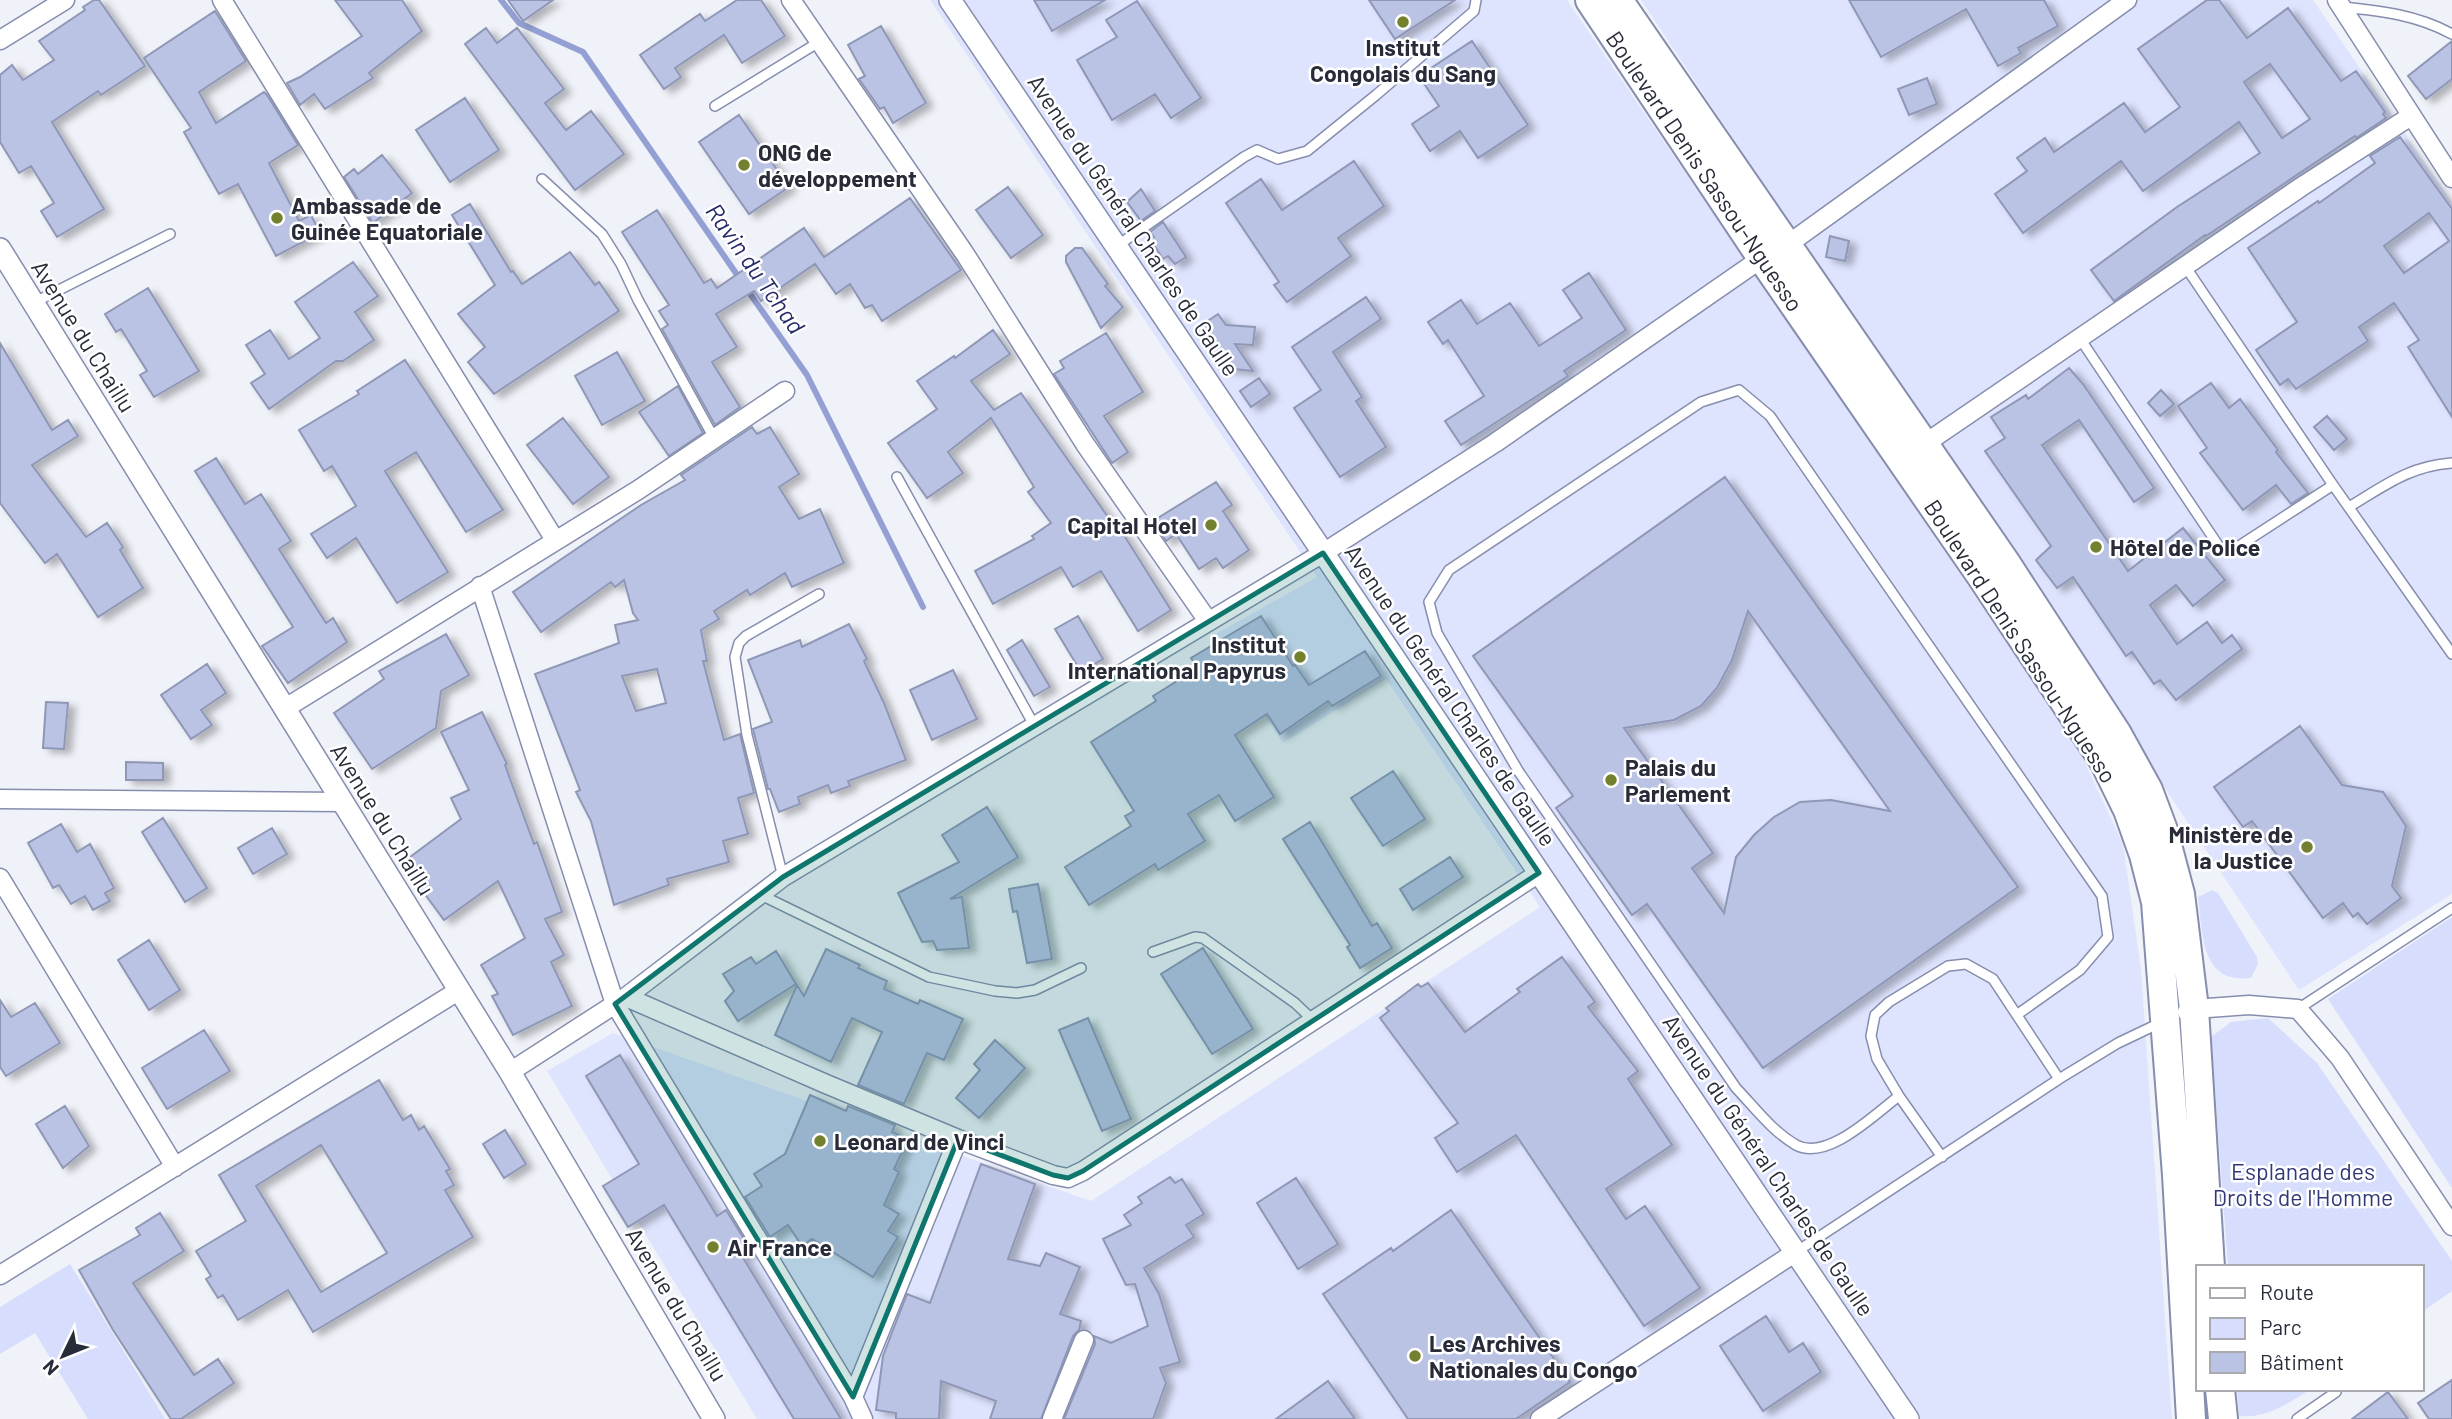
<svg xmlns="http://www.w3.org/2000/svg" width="2452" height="1419" font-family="Barlow,sans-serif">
	<defs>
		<filter id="shadow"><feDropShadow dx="7" dy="4" stdDeviation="3.5" flood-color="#0004"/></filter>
	</defs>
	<rect width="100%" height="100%" fill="#f0f2f9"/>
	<path fill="#dee4fe" d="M930,0h637l508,742 48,102 18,125 31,450h-1415l-210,-348 66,-38 478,168 449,-294 -154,-228 -103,64 -71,-107 105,-59z
		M1641,0h672l139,202v692l-153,96z"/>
	<path fill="#d6ddfd" d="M2212,890l6,3 39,64 1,7 -7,14c-51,6 -48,-45 -53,-81z
		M2452,917v271l-124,-189z
		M2268,1018l49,45 135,198v30l-30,21v-45h-194l-17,-230 20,-15z
		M70,1264l95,155h-77l-53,-86 -35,21v-47z
		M2237,1389h73c-19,14 -47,30 -71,27z"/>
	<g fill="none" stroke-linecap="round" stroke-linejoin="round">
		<path stroke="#94a0d3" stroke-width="6" d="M501,0l18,23 64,29 157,227
			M746,288l61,87 116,232"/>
	</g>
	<path fill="#bbc3e5" stroke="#8f97b6" stroke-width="2" fill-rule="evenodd" filter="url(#shadow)" d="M94,0h5l46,66 -44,29 -3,-4 -46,31 52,87 -47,28 -16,-26 13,-8 -23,-37 -12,7 -19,-31v-67l12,-10 11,15 31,-20 -15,-19 46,-31 -2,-3z
		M335,0h67l20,31 -53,42 4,5 -48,31 -11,-15 -14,11 -13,-22 13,-6 62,-41z
		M508,0h45l-30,21z
		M737,0h24l24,36 -43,27 -18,-28 -49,33 6,9 -17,12 -24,-34 60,-41 5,7z
		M1034,0h71l-53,31z
		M1369,0h86l-60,39z
		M1849,0h195l14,26 -40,22 3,5 -23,13 -32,-57 -85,48z
		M2207,0h12l28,38 41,-30 53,73 15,-10 29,41 -2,2 3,4 -30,20 -1,-2 -149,100 -1,-1 -91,66 -23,-31 86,-63 83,-54 -21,-31 -96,69 -22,-30 -98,72 -28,-39 32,-23 -10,-13 28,-20 9,14 70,-49 21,29 35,-25 -42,-58zM2270,64l40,55 -28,19 -38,-56z
		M1137,1l64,97 -30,20 -16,-24 -43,26 -35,-60 40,-23 -11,-17z
		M215,11l31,50 -47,31 17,31 48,-31 3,3 31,50 -29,18 30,58 12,-6 9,18 -44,23 -38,-72 -19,10 -35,-62 7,-4 -47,-70z
		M881,26l45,77 -33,20 -9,-16 -4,2 -21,-30 6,-3 -17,-31z
		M486,28l11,15 20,-15 47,61 -19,14 21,27 25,-19 33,43 -49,36 -110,-146z
		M1472,41l56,84 -50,33 -18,-27 -30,20 -18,-27 27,-18 -20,-30z
		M2452,41v38l-26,20 -18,-23z
		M1927,78l10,26 -28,11 -11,-26z
		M465,98l34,52 -49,32 -34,-52z
		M739,115l50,72 -40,27 -50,-72z
		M2400,137l52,72v208l-44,-70 11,-7 -25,-37 -35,24 9,14 -72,48 -8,-10 -8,6 -24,-35 41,-28 -49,-74 70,-47 1,2 56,-40 -5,-7zM2429,213l20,28 -45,32 -20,-27z
		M382,155l30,38 -39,30 -29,-46 10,-8 4,5z
		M1354,161l30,45 -46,32 13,18 -64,46 -13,-17 5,-3 -53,-79 35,-24 21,31z
		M1008,187l35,48 -32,23 -35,-48z
		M1141,189l14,22 -14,10 -14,-19z
		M910,198l51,72 -79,51 -10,-16 -7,3 -15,-24 -14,10 -21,-30 -54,37 -7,-10 -38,23 21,33 -25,15 28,45 -25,18 -53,-96 6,-4 -9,-14 10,-6 -47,-73 35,-22 47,73 7,-4 6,9 87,-60 20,29z
		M470,204l41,68 2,-1 9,13 48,-32 25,33 4,-3 20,29 -125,83 -26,-32 17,-15 -27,-33 37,-29 -43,-70z
		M1163,222l23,35 -11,7 -7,-8 -5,3 -13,-20 4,-2 -4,-5z
		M1830,236l19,5 -4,20 -19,-4z
		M1075,248h7l26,36 -3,2 18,21 -22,21 -35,-66v-6z
		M353,262l25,34 -23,16 19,28 -31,21h-7l-67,48 -18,-26 14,-9 -19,-29 24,-15 19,29 31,-21 -25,-36z
		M1589,273l37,57 -62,41 4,5 -107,69 -16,-24 39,-25 -36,-56 -5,4 -15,-22 33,-22 16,24 33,-21 29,43 43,-28 -19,-28z
		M148,288l51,83 -45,26 -14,-22 7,-4 -26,-42 -5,3 -11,-18z
		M1366,297l15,22 -48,33 29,45 -6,4 30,46 -46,30 -46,-69 27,-18 -29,-43z
		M1218,314l8,11 29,2 -2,18 -18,-1 18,27 -29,-3 -28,-39z
		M993,330l17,24 -39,27 23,29 27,-17 99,141 2,-2 49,78 -33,21 -37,-60 -28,16 -12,-20 -68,37 -18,-33 59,-32 -2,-3 19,-13 -23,-31 6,-5 -43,-69 -43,34 15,21 -36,25 -39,-55 49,-34 -20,-28 37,-25 1,2z
		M1106,333l37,59 -39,24 24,36 -16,11 -58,-89 10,-6 -4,-7z
		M0,343l52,87 16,-10 10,16 -46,29 54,72 21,-14 16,24 -3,3 23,38 -45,29 -41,-63 -12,9 -45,-60z
		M617,352l28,49 -43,24 -27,-49z
		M405,360l98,150 -37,22 -50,-80 -31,19 63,101 -51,31 -41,-65 -29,20 -16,-24 45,-28 -24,-40 -8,5 -25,-41 60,-36 -2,-3z
		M2069,368l14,16 71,104 -20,14 -55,-82 -37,25 86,126 55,-43 42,52 -32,26 -17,-21 -26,20 27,39 30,-22 15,21 10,-8 10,14 -66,51 -16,-20 -6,4 -22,-32 -6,4 -53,-79 -16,11 -21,-28 15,-14 -66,-95 20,-13 -14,-21 35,-22 2,4z
		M1259,378l11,16 -19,13 -11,-16z
		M2211,383l18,25 11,-9 38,51 -2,2 32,41 -17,11 -15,-19 -33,25 -43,-57 7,-5 -29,-42z
		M678,386l25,47 -34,23 -30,-44z
		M2161,390l13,14 -14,12 -12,-13z
		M2327,416l20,23 -13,11 -20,-23z
		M563,418l46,59 -36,27 -46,-59z
		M752,427l5,7 13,-7 29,47 -20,13 20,32 21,-10 24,54 -52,24 -7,-14 -35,22 -3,-5 -33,21 5,8 -18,11 6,31h-4l21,79 16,-6 14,59 -16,5 10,36 -25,7 6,21 -62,17 2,6 -55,20 -23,-84 -15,-29 4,-2 -45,-116 84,-31 -4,-18 23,-5 -5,-7 -9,-33 -9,7 -4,-5 -70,50 -28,-40 128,-87 44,-25 -4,-5zM657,669l9,34 -30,8 -14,-35z
		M216,458l29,46 16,-10 30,47 -12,8 47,74 7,-5 14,24 -59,41 -26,-37 31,-19 -98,-156z
		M1725,477l293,410 -255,181 -116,-164 -15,11 -76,-107 17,-12 -100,-140zM1748,611l142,200 -59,-11 -31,2 -26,15 -20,18 -18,22 -12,56 -32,-45 21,-15 -89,-125 50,-8 27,-14 16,-18 15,-28z
		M1216,482l16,23 -9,6 26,39 -26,18 -7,-10 -17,11 -23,-35 -10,7 -13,-20z
		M1078,616l25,43 -22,13 -26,-43z
		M1261,616l32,50 2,-1 14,20 56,-34 16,25 -49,30 -4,-5 -48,33 -13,-20 -32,21 39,62 -39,24 -16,-26 -31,19 17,27 -47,29 -3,-6 -66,41 -24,-38 66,-41 -6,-10 9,-5 -43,-69 65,-41 -3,-5 45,-28 -7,-10z
		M849,624l18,35 -3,2 20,42 22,57 -58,21 2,5 -19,7 -3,-8 -30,12 2,7 -21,8 -9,-23h-2l-15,-60 19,-7 -24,-62 52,-20 2,7z
		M446,634l23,41 -28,16 -5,37 -64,41 -38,-56 50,-34 -5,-8z
		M1022,640l28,47 -16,9 -27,-46z
		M207,664l19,29 -25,17 11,15 -21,14 -30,-44z
		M953,670l24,49 -45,21 -22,-50z
		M46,702l22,1 -4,46 -21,-1z
		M482,712l25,52 -2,1 29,79 3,-2 25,70 -17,7 19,36 -13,7 21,44 -59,29 -21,-39 6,-2 -17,-29 44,-27 -27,-57 -54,39 -42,-57 59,-44 -10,-21 18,-8 -28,-58z
		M2300,726l42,59 41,7 23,34 -14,60 9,12 -34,26 -9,-11 -5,4 -10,-14 -20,15 -71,-97 -9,6 -29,-40z
		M126,762l37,1v17h-37z
		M1393,771l32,48 -42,27 -32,-48z
		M987,807l31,50 -68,42 12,-2 7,51 -32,2 -4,-9 -11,1 -24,-49 61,-31 -17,-27z
		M163,818l44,70 -22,14 -43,-70z
		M1310,822l62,104 5,-3 15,25 -32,20 -13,-21 3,-2 -67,-106z
		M61,824l16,28 13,-8 24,44 -9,5 5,8 -17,9 -8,-14 -14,8 -12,-19 -6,3 -25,-45z
		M272,828l15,26 -34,20 -15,-26z
		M1450,857l13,20 -50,33 -13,-21z
		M1038,884l14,75 -25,4 -10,-52 -4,1 -4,-23z
		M149,940l31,50 -31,20 -31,-50z
		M1203,948l50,81 -41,25 -51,-80z
		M826,949l34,16 -2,3 29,13 -3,8 34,15 2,-4 43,19 -19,41 -17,-7 -23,51 -46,-19 24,-53 -30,-14 -21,44 -56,-27 22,-50 7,11z
		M776,951l20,33 -58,37 -13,-20 9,-10 -11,-17 28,-17 5,7z
		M1562,957l33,45 -7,5 50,64 -10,8 44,66 -66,44 20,30 19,-13 55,82 -56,38 -128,-191 -59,37 -22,-34 23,-15 -78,-105 9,-7 -3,-3 32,-24 3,3 7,-4 37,49 55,-40 -3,-3z
		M0,1000l11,17 24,-14 25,40 -54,33 -6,-9z
		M1088,1018l43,101 -29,12 -43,-101z
		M204,1030l26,41 -63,38 -25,-41z
		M995,1040l30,28 -46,50 -23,-20 24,-28 -6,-6z
		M620,1055l97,161 9,-6 25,40 -9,6 99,163h-47l-130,-214 -36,22 -25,-41 36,-22 -53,-88z
		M379,1080l24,40 8,-5 8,15 5,-4 26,43 -4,2 8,14 -9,5 28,47 -160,95 -25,-42 -50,30 -15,-25 -5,3 -12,-19 5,-3 -15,-25 50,-30 -27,-46zM321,1145l66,108 -66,39 -65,-106z
		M810,1095l36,16 2,-5 47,19 -3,7 16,7 -14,30 5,3 -15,33 15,9 -11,17 10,6 -25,40 -61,-38 -10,7 -14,-21 -18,12 -25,-40 17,-11 -8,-12 31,-20z
		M65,1106l24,40 -26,22 -27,-44z
		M505,1130l21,34 -22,14 -21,-34z
		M981,1164l54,20 -27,75 32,7 6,-13 34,14 -20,47 21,7 -2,9 -6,6 -32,83h-51l6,-18 -55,-20 -2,38h-43v-6l-20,-3 7,-54 24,-62 23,9z
		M1170,1177l5,6 7,-4 22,35 -18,11 8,12 -50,31 15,26 21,68 -20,6 6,15 -13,36h-89l31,-75 -1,-8 17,7 37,-17 -13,-42 -9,1 -23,-46 28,-14 -7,-10 18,-12 -4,-6z
		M1296,1178l42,66 -40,25 -41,-66z
		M1451,1210l119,172 -54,37h-108l-85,-125 68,-46 2,3z
		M160,1213l24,38 -51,32 61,92 24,-16 16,24 -53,36h-10l-58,-89 -34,-60 61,-35 -4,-7z
		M1766,1316l23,36 14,-9 18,29 -58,39 -43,-65z
		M2452,1380v39h-23l-11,-16z
		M1328,1381l27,38h-79z
		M2388,1392l20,27h-56z"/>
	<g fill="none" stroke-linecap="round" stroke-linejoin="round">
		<defs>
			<path id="service" d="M2343,7c39,4 74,8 109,27
				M715,106l104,-64
				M542,179l60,55 19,30 17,36 76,138
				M1117,246l127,-89 13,-7 21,9 29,-8 69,-56 98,-84 2,-11
				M2185,266l148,219 119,169
				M35,302l135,-68
				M2079,337l139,208c9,8 14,4 24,-1l91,-59
				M897,477l137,248
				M2349,507c35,-21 60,-41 103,-44
				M783,877l-36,-142 -12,-78 4,-14 7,-7 73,-42
				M761,895l168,82 66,14 22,2 18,-3 46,-22
				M1153,952l42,-15 8,1 92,65 19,18
				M2298,1009l154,-101
				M1899,1096c-24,18 -72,66 -103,49 -24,-14 -41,-37 -60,-57l-217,-316 -82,-139 -8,-31 20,-32 252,-168 38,-12 31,26 332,480 6,41 -28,33 -62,44
				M1942,1157l-43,-61 -22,-37 -6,-23 4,-21 14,-13 59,-36 18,-2 27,15 66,100
				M1796,1252l263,-173 59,-36 44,-21
				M2297,1419l39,-27"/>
			<path id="minor" d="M222,0l333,540
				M791,0l174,254 120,190 123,177
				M2337,0l115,178
				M0,40l65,-40
				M1787,245l340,-245
				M1923,445l378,-258 110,-71
				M480,586l135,418 238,393 10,22
				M284,709l354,-219 147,-99
				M0,799l342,3
				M0,878l175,289
				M626,997l200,87 132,55 95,36 15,3 15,-7 456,-298
				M2187,1012l7,-3 55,-4 49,4 42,49 112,168
				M510,1072l116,-75 157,-120 540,-324 172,-110 267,-185
				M0,1275l458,-284
				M853,1397l105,-258
				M1052,1419l32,-79
				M1540,1419l256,-167"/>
			<path id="tertiary" d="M950,0l958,1419
				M0,249l510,823 204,347"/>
			<path id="primary" d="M1590,0l172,258 220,319 81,122 41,62 24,49 16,45 12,47 21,273 14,244
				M1618,0l387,562 112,172 31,56 15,40 17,64 14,115 16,258
				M2220,1389l3,30"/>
		</defs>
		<use href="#service" stroke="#868dad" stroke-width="12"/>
		<use href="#minor" stroke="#868dad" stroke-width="21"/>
		<use href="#tertiary" stroke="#868dad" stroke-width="24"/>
		<use href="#primary" stroke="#868dad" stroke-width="32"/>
		<use href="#service" stroke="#fff" stroke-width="9"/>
		<use href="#minor" stroke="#fff" stroke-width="18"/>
		<use href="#tertiary" stroke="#fff" stroke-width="21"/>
		<use href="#primary" stroke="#fff" stroke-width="28"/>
	</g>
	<path fill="#0f766e" fill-opacity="0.2" stroke="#0f766e" stroke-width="5" stroke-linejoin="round" d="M1323,553l216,320 -456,298 -15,7 -15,-3 -95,-36 -105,258 -238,-393 168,-127z"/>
	<g fill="#73812f" stroke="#fff" stroke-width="2.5">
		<circle cx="1403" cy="22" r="7"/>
		<circle cx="744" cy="165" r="7"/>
		<circle cx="277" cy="218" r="7"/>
		<circle cx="1211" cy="525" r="7"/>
		<circle cx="2096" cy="547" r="7"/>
		<circle cx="1300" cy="657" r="7"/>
		<circle cx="1611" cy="780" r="7"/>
		<circle cx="2307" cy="847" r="7"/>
		<circle cx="820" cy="1141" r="7"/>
		<circle cx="713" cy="1247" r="7"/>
		<circle cx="1415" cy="1356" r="7"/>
	</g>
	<g text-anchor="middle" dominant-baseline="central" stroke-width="5" stroke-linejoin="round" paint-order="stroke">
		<g font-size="23" font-weight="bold" fill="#282b38" stroke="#fff" text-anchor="start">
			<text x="1403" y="47" text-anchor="middle">Institut<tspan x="1403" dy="26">Congolais du Sang</tspan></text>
			<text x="758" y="152">ONG de<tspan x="758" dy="26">développement</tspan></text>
			<text x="291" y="205">Ambassade de<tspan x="291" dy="26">Guinée Equatoriale</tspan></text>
			<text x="1197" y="525" text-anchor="end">Capital Hotel</text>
			<text x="2110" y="547">Hôtel de Police</text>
			<text x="1286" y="644" text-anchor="end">Institut<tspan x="1286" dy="26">International Papyrus</tspan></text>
			<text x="1625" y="767">Palais du<tspan x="1625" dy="26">Parlement</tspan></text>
			<text x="2293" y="834" text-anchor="end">Ministère de<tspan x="2293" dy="26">la Justice</tspan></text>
			<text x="834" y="1141">Leonard de Vinci</text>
			<text x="727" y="1247">Air France</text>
			<text x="1429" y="1343">Les Archives<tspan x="1429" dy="26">Nationales du Congo</tspan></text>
		</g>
		<g font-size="23" fill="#282b38" stroke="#fff">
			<text transform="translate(1705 171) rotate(56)">Boulevard Denis Sassou-Nguesso</text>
			<text transform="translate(1134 225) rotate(56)">Avenue du Général Charles de Gaulle</text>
			<text transform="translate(84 336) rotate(58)">Avenue du Chaillu</text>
			<text transform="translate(2021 641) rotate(57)">Boulevard Denis Sassou-Nguesso</text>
			<text transform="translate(1451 695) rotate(56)">Avenue du Général Charles de Gaulle</text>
			<text transform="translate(383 819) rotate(58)">Avenue du Chaillu</text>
			<text transform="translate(1769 1165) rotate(56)">Avenue du Général Charles de Gaulle</text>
			<text transform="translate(677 1304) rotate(59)">Avenue du Chaillu</text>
		</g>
		<g font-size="23" fill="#313877" stroke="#fff">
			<text x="2303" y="1171">Esplanade des<tspan x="2303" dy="26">Droits de l'Homme</tspan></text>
		</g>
		<g font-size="24" font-style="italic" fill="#242967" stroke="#fff">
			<text transform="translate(756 268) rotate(55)">Ravin du Tchad</text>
		</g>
	</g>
	<rect x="2196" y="1265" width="228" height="126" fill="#ffffff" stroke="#a9aaaf" stroke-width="2"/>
	<rect x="2210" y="1288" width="35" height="10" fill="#ffffff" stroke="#a9aaaf" stroke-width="2"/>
	<text x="2260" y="1300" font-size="21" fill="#282b38">Route</text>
	<rect x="2210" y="1318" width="35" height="21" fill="#d6ddfd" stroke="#a9aaaf" stroke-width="2"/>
	<text x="2260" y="1335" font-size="21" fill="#282b38">Parc</text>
	<rect x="2210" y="1352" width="35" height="21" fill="#bbc3e5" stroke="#a9aaaf" stroke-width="2"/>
	<text x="2260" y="1370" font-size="21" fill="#282b38">Bâtiment</text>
	<g transform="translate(63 1356) rotate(227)" stroke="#ffffff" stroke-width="5" paint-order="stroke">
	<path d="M0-5L12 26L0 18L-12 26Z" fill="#282b38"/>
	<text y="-10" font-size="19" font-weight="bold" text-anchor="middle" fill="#282b38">N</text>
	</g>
</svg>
